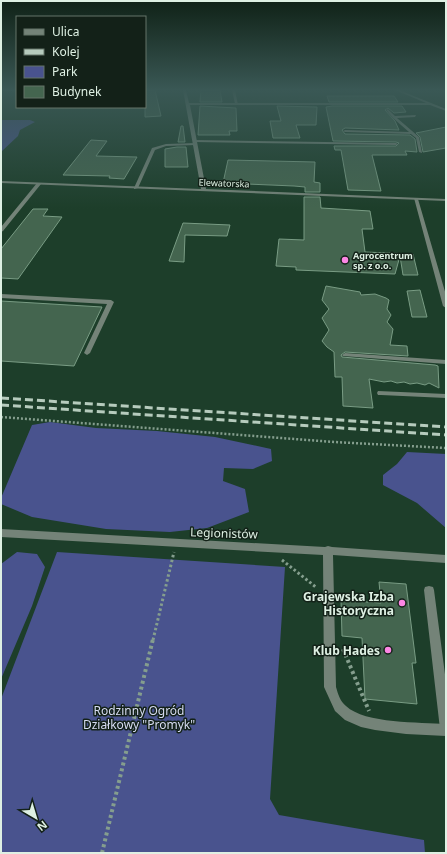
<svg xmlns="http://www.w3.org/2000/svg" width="447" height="854" font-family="'Noto Sans',sans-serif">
	<rect width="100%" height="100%" fill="#1d3e2a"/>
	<path fill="#49538e" d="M1,120h29l5,2 -15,8 -2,6 -17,16z
		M50,422l46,6 61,3 58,6 56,12 1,12 -19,8 -29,-1 -1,13 22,8 4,23 -42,16 -37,4 -64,-3 -74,-12 -31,-13v-6l31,-73z
		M407,452l39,2v74l-29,-25 -34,-18v-10l14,-11z
		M17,552l20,2 8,13 -13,39 -31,73v-115z
		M57,552l228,15 -15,232 9,16 145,25 1,13h-424v-154z"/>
	<path fill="#44654f" stroke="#799c84" d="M145,90h10l6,26 -16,1z
		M201,90h19l2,12h-22z
		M327,96h67l4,6h-69z
		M200,106l36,2 1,23h-8l1,4h-32z
		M277,106l40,1 -1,18h-20l4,13h-27l-3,-17h11z
		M332,106h70l4,6 -12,1 -6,-5 -3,2 10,11 4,9 -54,-2 -3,2 3,4 65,1 5,4 2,13 -12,-1 2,4h-35l9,36 -33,-1 -7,-40h-6l-1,-4h62l3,-3 -3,-1 -63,-1 -7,-34z
		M181,126h2l2,16h-7z
		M446,127v21l-23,4 -3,-15 -4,-4z
		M91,140l16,1 -11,15 41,1 -13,22 -15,-1 1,-2 -47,-1z
		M177,147h9l2,20h-23v-18z
		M228,160l87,2 -1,20 6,1v9h-15v-5l-11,-1 -71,-3z
		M304,197h16l1,11 49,3 3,18h-11l3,23 48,2 5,21h-15l-3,-19 -5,18 -99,-4v-3l-20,-1 3,-27 25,1z
		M33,209h15l-5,7 19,1 -44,62 -17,-1v-29z
		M183,223l47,2 -3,11 -42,-1 -1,27 -15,-1z
		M326,286l34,6 1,3 14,-1 11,4 3,2 -2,9 4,6 -4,7 6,7 -3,16 17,1 1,10 -63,-4 -4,3 1,2 93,8 3,1 1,22 -10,-5 -4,2 -8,-2 -7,1 -6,-2 -7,1 -6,-2 -7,1 -15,-3 4,29 -30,-2 -1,-29h-7l-1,-25 -7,-5 -5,-6 7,-11 -7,-12 7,-9 -7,-9z
		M420,290l7,27h-15l-5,-26z
		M1,301l101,6 -28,59 -73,-5z
		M379,582l27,2 10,79h-4l5,41 -52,-5 -3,-61 -20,-2 -1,-36 40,3z"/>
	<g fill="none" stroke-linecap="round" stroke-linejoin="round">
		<path stroke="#859e8e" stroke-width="2.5" stroke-dasharray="2 2" stroke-linecap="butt" d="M1,417l333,25 112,6"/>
		<path stroke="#859e8e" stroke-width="3" stroke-dasharray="2.5 2.5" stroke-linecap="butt" d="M282,560l35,28
			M153,640l21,-88"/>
		<path stroke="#859e8e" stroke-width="4" stroke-dasharray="3 3" stroke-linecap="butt" d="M343,649l26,62
			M102,853l51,-214"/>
		<path fill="#748378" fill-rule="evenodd" d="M1,90h16v1h-16z
			M232,90h3l3,15 -3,-1z
			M388,109l7,7 21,-1 -1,2 -18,1 22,19 3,16 -3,-1 -3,-14 -5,-4 -66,-2 -2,-1 2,-1 64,2 -16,-14 -7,-8z
			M194,140l202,3 2,1 -2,1 -201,-3z
			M196,143l-1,2 -29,1 -11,4 -17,38 -4,1v-1l18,-40 14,-4z
			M37,183l4,1 -38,47 -2,1v-5z
			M414,198l4,1 28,96v13l-3,-2z
			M1,294l110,6 3,2 -24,51 -3,2 -3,-2 23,-49 -106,-6z
			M345,353l101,7v4l-103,-8 -1,-1z
			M378,391l68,3v4l-65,-3h-3l-1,-2z
			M429,586l4,1 1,3 12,92v53l-4,-2 -2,-4 -16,-139 1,-3z"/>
		<path fill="#748378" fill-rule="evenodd" d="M183,90h3l3,13h237l-31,-13h4l47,19v2l-16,-6h-240l16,84 240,10v2l-445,-18v-2l200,8z
			M1,529l324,18 3,-1 4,1 114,8v8l-113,-8 3,132c2,7 4,14 10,19 19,18 74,16 100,18v12l-40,-2 -31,-4 -14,-3 -16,-7 -10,-9 -11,-24 -1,-132 -322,-18z"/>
		<path stroke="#b6cbbd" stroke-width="3" stroke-dasharray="8 4" stroke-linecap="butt" d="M1,398l445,29
			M1,405l445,30"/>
	</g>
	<linearGradient id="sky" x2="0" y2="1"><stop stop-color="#102217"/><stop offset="0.43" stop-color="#3a5855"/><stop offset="1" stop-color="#3a5855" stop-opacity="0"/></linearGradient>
	<rect width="447" height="209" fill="url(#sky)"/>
	<g fill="#fc86e4" stroke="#132118" stroke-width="1.5">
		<circle cx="345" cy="260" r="4"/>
		<circle cx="402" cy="603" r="4"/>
		<circle cx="388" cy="650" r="4"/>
	</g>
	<g text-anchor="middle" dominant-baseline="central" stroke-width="3" stroke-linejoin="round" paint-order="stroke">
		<g font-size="9" fill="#def0e3" stroke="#132118">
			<text transform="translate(224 183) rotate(2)">Elewatorska</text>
		</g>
		<g font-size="9" font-weight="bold" fill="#def0e3" stroke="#132118" text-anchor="start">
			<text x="353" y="255">Agrocentrum<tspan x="353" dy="10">sp. z o.o.</tspan></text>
		</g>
		<g font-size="12" fill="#def0e3" stroke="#132118">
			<text transform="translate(224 533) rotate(2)">Legionistów</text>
		</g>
		<g font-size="12" font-weight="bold" fill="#def0e3" stroke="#132118" text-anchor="end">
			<text x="394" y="596">Grajewska Izba<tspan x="394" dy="14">Historyczna</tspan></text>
			<text x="380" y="650">Klub Hades</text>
		</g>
		<g font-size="12" fill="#d6dbf1" stroke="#132118">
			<text x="139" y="710">Rodzinny Ogród<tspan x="139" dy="14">Działkowy "Promyk"</tspan></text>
		</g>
	</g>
	<rect width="447" height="854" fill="none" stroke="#def0e3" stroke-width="4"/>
	<rect x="16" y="16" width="130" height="92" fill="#132118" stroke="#647469"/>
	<rect x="24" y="29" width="20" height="6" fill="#748378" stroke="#647469"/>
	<text x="52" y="36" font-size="12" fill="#def0e3">Ulica</text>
	<rect x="24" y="49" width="20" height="6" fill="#b6cbbd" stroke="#647469"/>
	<text x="52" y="56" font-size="12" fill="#def0e3">Kolej</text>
	<rect x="24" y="66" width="20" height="12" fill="#49538e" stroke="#647469"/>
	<text x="52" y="76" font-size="12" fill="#def0e3">Park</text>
	<rect x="24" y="86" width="20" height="12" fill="#44654f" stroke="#647469"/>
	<text x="52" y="96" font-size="12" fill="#def0e3">Budynek</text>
	<g transform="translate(36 818) rotate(142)" stroke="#132118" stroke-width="3" paint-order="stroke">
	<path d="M0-3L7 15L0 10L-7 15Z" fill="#def0e3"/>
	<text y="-6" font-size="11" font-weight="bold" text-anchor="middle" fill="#def0e3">N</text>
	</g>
</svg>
